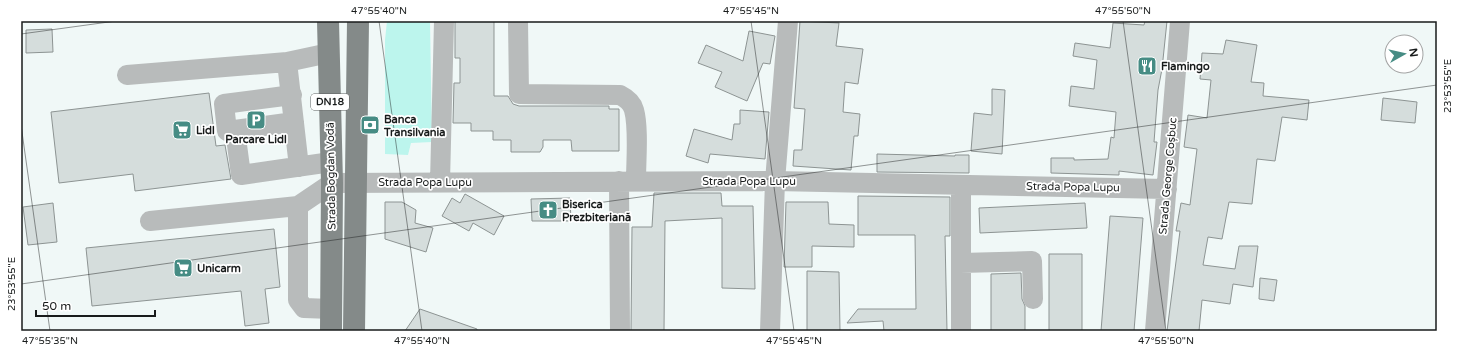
<svg xmlns="http://www.w3.org/2000/svg" width="1458" height="352" font-family="'Varela Round',sans-serif">
	<rect width="100%" height="100%" fill="#f0f8f7"/>
	<path fill="#bcf5ed" d="M387,21h43l2,121 -21,1 -3,12 -23,-1v-114z"/>
	<path fill="#d5dddc" stroke="#8d9493" d="M455,21h39v75h14l5,8 6,2h90v3h10v42h-47l-1,-11h-28v7l-3,5h-29v-12h-18v-9h-22v-8h-18l1,-40h6v-25h-5z
		M800,21l39,2 -3,23 27,3 -5,35 -13,-2 -2,30 17,2 -2,22h-4l-3,34 -58,-4 1,-16h8l3,-41 -11,-1z
		M1145,21h22l-5,48 -4,21 -4,52h3l-4,33 -34,-4v4l-68,-2v-15h23v2l34,-1 3,-22 3,1 2,-26 -47,-6 2,-20 23,3 3,-29 -24,-4 2,-13 35,5 3,-25 31,2z
		M52,29l1,23 -27,1v-23z
		M749,31l26,5 -5,28 -7,-1 -16,38 -32,-14 7,-15 -24,-9 8,-18 37,16z
		M1226,40l31,5 -6,37 13,1 -1,13 46,4 -2,20 -25,-3 -7,44 -18,-2 -5,45 -23,-2 -7,37 -14,-2 -5,28 32,4 4,-23h19l-5,41 -20,-3 -3,20 -28,-4 -3,31h-32l13,-100h-4l5,-28 9,2 7,-56 -13,-2 4,-32 19,3 4,-38 -11,-1 2,-26 21,1z
		M992,89l13,1 -3,64 -31,-3 3,-38 18,2z
		M209,93l7,53 9,-1 6,34 -96,12 -2,-17 -74,9 -8,-71z
		M1383,98l34,4 -2,21 -34,-3z
		M740,110l29,2 -4,47 -55,-5 -2,9 -22,-7 8,-27 38,11 2,-16h6z
		M877,154l78,2v-1h14v18l-92,-1z
		M654,193h67l1,13h31l2,83 -33,-1v-70l-57,3 -1,110h-33l1,-104h20z
		M465,194l39,22 -10,19 -21,-12 -4,8 -27,-15 10,-18 8,5z
		M858,196l92,1v39h-5l2,95h-63l-1,-10 -36,2 11,-14h58l-1,-74h-57z
		M570,198l1,23h-39l-1,-22z
		M385,202h17l14,8 -1,13 18,5 -7,24 -41,-13z
		M786,202h42l1,22 25,1v22l-42,-1v21h-28z
		M53,203l4,39 -29,3 -5,-38z
		M1085,203l2,25 -107,5 -1,-25z
		M1110,216l33,2 -9,113h-33z
		M274,229l6,58 -15,2 4,34 -24,3 -4,-35 -149,15 -6,-58z
		M1049,254h33v77h-33z
		M807,271l32,1 1,59h-33z
		M1021,273l1,26 3,7v25h-34v-57z
		M1260,278l17,2 -3,21 -15,-2z
		M420,309l57,20v2h-72z"/>
	<g fill="none" stroke-linecap="round" stroke-linejoin="round">
		<path stroke="#b8bbbb" stroke-width="20" d="M518,21l1,73 101,1c6,3 12,7 14,15 5,18 2,51 2,71
			M287,62l12,105
			M127,75l160,-13 42,-9
			M292,95l-68,9 3,27 67,-9
			M235,130l6,45 90,-13
			M619,181l1,150
			M440,182l4,-161
			M961,185v146
			M150,221l148,-15
			M961,263l71,-2 1,38
			M331,309l-27,-1 -6,-8v-94l34,-23 443,-2 392,8
			M770,331l5,-150 13,-160
			M1155,331l25,-310"/>
		<path stroke="#848a89" stroke-width="22" d="M328,21l4,162 -1,148
			M354,331l4,-310"/>
	</g>
	<path fill="none" stroke="#181b1b" stroke-width="1" stroke-opacity="0.45" d="M379,21l43,310M751,21l43,310M1123,21l43,310M21,34l95,-13M21,125l29,206M21,284l1416,-199"/>
	<defs>
		<symbol id="restaurant-square" viewBox="-11 -11 22 22"><rect x="-9" y="-9" width="18" height="18" rx="4" fill="#468c84" stroke="#fff"/><path d="M-5-6h1v4h1v-4h1v4h1v-4h1v5L-1.5 .5V6h-2V.5L-5-1ZM5-6V6H3V1.5H1.5Q1.5-4 5-6Z" fill="#fff"/></symbol>
		<symbol id="parking-square" viewBox="-11 -11 22 22"><rect x="-9" y="-9" width="18" height="18" rx="4" fill="#468c84" stroke="#fff"/><path d="M-3.5-5.5H1a3.5 3.5 0 0 1 0 7H-1V5.5H-3.5ZM-1-3.4V-.6H.8a1.4 1.4 0 0 0 0-2.8Z" fill="#fff"/></symbol>
		<symbol id="bank-square" viewBox="-11 -11 22 22"><rect x="-9" y="-9" width="18" height="18" rx="4" fill="#468c84" stroke="#fff"/><path d="M-6-4H6V4H-6ZM0-2.3a2.3 2.3 0 1 0 0 4.6a2.3 2.3 0 1 0 0-4.6Z" fill="#fff"/></symbol>
		<symbol id="supermarket-square" viewBox="-11 -11 22 22"><rect x="-9" y="-9" width="18" height="18" rx="4" fill="#468c84" stroke="#fff"/><path d="M-6-5.5h2.5l.6 2H6L4.5 2H-2.5L-4.4-4H-6ZM-1.5 3.2a1.3 1.3 0 1 0 .1 0ZM3 3.2a1.3 1.3 0 1 0 .1 0Z" fill="#fff"/></symbol>
		<symbol id="church-square" viewBox="-11 -11 22 22"><rect x="-9" y="-9" width="18" height="18" rx="4" fill="#468c84" stroke="#fff"/><path d="M-1.2-6h2.4v3.5h3.3v2.4h-3.3V6h-2.4V-.1h-3.3v-2.4h3.3Z" fill="#fff"/></symbol>
	</defs>
	<g fill-rule="evenodd">
		<use href="#restaurant-square" x="1136" y="55" width="22" height="22"/>
		<use href="#parking-square" x="245" y="109" width="22" height="22"/>
		<use href="#bank-square" x="359" y="114" width="22" height="22"/>
		<use href="#supermarket-square" x="171" y="119" width="22" height="22"/>
		<use href="#church-square" x="537" y="199" width="22" height="22"/>
		<use href="#supermarket-square" x="172" y="257" width="22" height="22"/>
	</g>
	<g text-anchor="middle" dominant-baseline="central" stroke-width="3.5" stroke-linejoin="round" paint-order="stroke">
		<rect fill="#fff" stroke="#5d5f5f" stroke-width="1" x="311" y="94" width="38" height="16" rx="3"/>
		<g font-size="10" font-weight="bold" fill="#181b1b">
			<text x="330" y="102">DN18</text>
		</g>
		<g font-size="11" font-weight="bold" fill="#181b1b" stroke="#fff" text-anchor="start">
			<text x="1161" y="66">Flamingo</text>
			<text x="384" y="119">Banca<tspan x="384" dy="13">Transilvania</tspan></text>
			<text x="196" y="130">Lidl</text>
			<text x="256" y="139" text-anchor="middle">Parcare Lidl</text>
			<text x="562" y="204">Biserica<tspan x="562" dy="13">Prezbiteriană</tspan></text>
			<text x="197" y="268">Unicarm</text>
		</g>
		<g font-size="11" fill="#181b1b" stroke="#fff">
			<text transform="translate(331 176) rotate(-91)">Strada Bogdan Vodă</text>
			<text transform="translate(1168 176) rotate(-85)">Strada George Coșbuc</text>
			<text x="749" y="181">Strada Popa Lupu</text>
			<text x="425" y="182">Strada Popa Lupu</text>
			<text transform="translate(1073 187) rotate(1)">Strada Popa Lupu</text>
		</g>
	</g>
	<rect width="1458" height="352" fill="none" stroke="#ffffff" stroke-width="44"/>
	<g transform="translate(1404 54) rotate(82)"><circle r="19" fill="#ffffff" stroke="#a3a4a4"/>
	<path d="M0-3L7 15L0 10L-7 15Z" fill="#468c84"/>
	<text y="-6" font-size="11" font-weight="bold" text-anchor="middle" fill="#181b1b">N</text>
	</g>
	<path d="M36 310v6h119v-6" fill="none" stroke="#181b1b" stroke-width="2"/>
	<text x="42" y="310" font-size="12" fill="#181b1b" stroke="#ffffff" stroke-width="3" paint-order="stroke">50 m</text>
	<rect x="22" y="22" width="1414" height="308" fill="none" stroke="#181b1b" stroke-width="1.5"/>
	<g font-size="10" text-anchor="middle" fill="#181b1b">
		<text x="379" y="14">47°55'40"N</text>
		<text x="751" y="14">47°55'45"N</text>
		<text x="1123" y="14">47°55'50"N</text>
		<text transform="translate(1447 86) rotate(-90)" y="4">23°53'55"E</text>
		<text transform="translate(11 284) rotate(-90)" y="4">23°53'55"E</text>
		<text x="50" y="344">47°55'35"N</text>
		<text x="422" y="344">47°55'40"N</text>
		<text x="794" y="344">47°55'45"N</text>
		<text x="1166" y="344">47°55'50"N</text>
	</g>
</svg>
